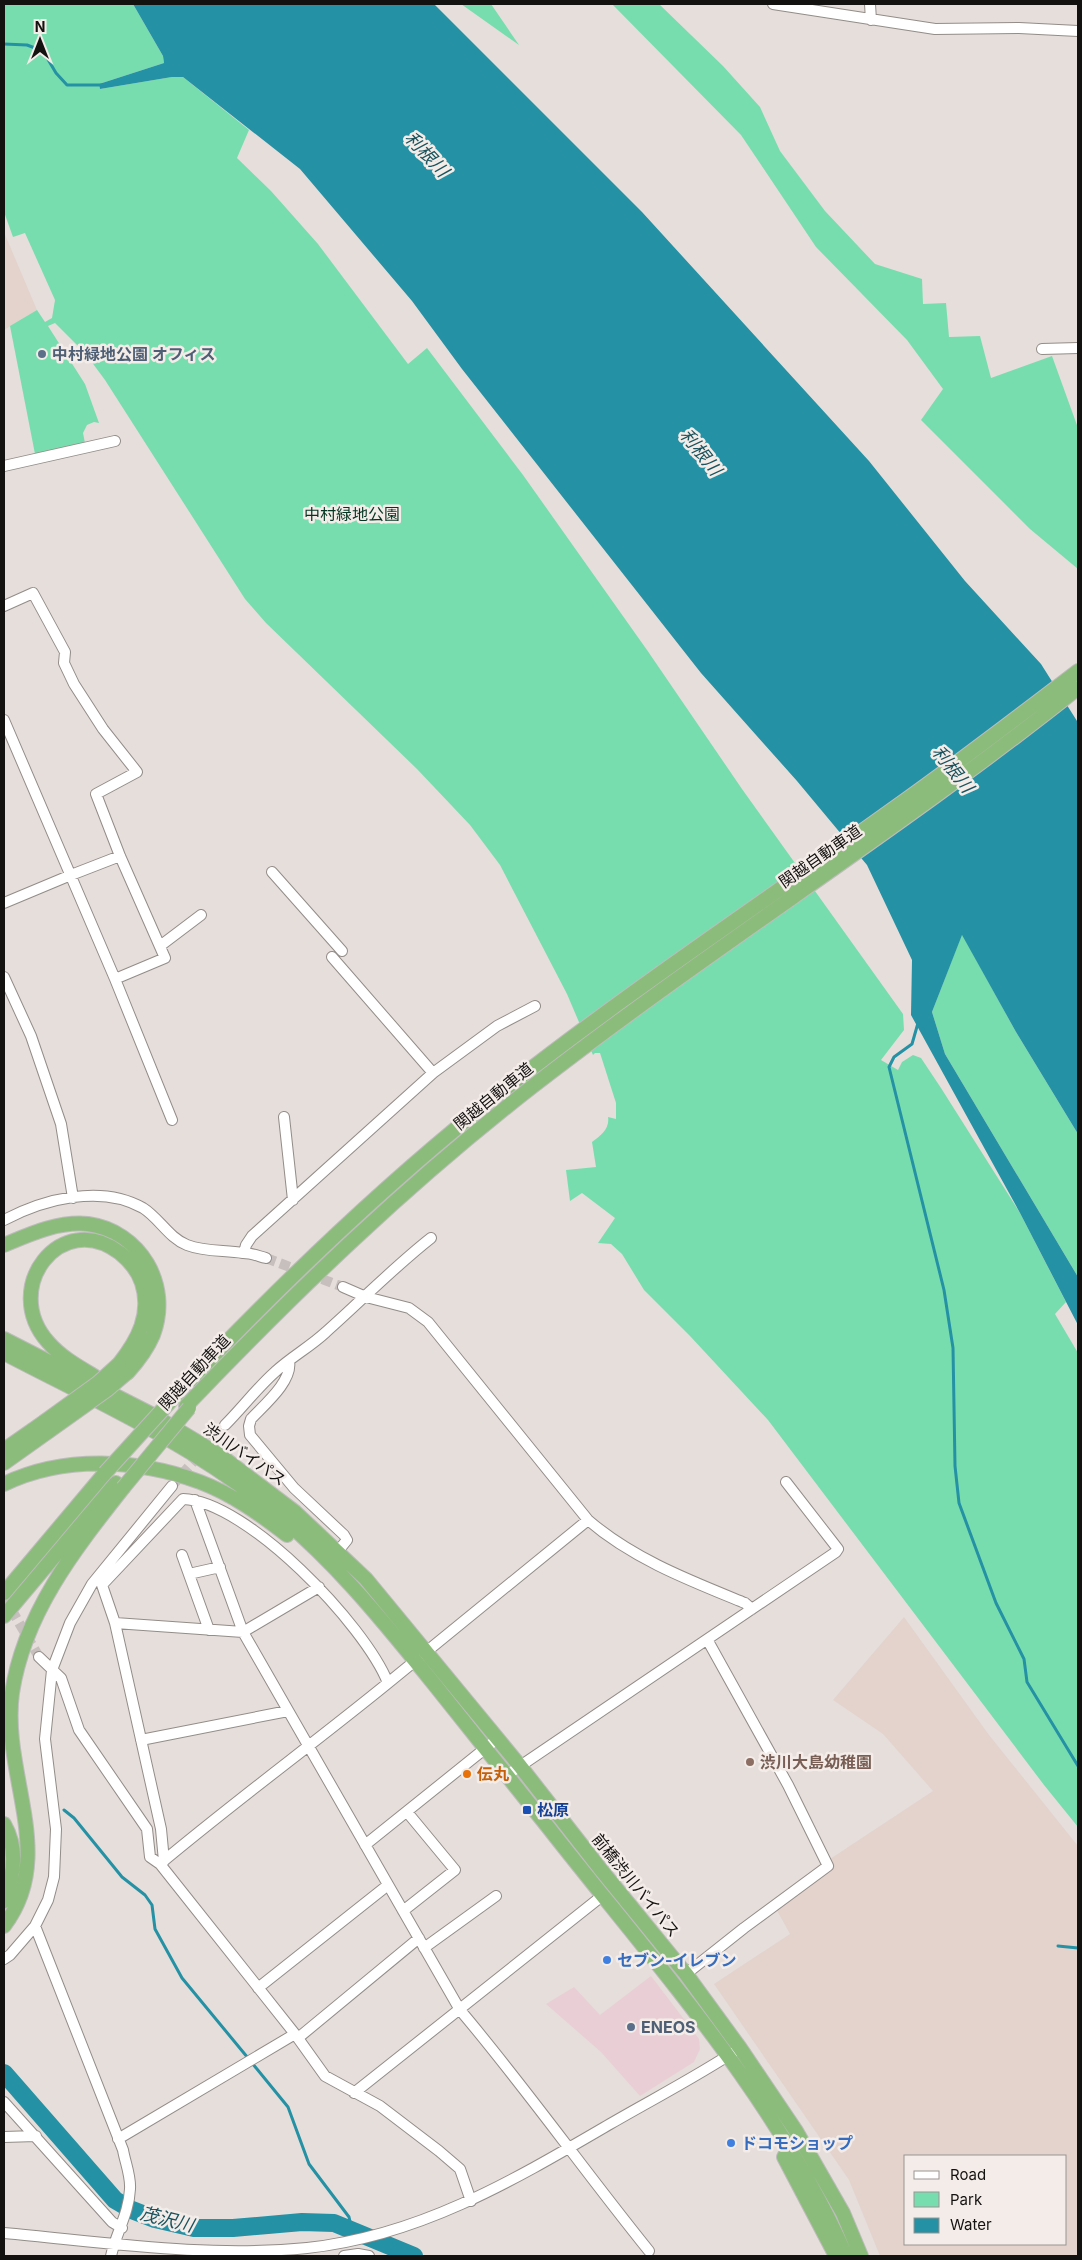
<svg xmlns="http://www.w3.org/2000/svg" width="1082" height="2260" font-family="Inter,'Noto Sans JP',sans-serif">
	<rect width="100%" height="100%" fill="#e6dedb"/>
	<path fill="#e9cfd5" d="M651,1976l48,63 1,10 -6,13 -54,34 -39,-44 -55,-48 28,-17 26,28z"/>
	<path fill="#e3d3cc" fill-rule="evenodd" d="M4,232l33,78 -33,20z
		M904,1617l85,118 89,111v410h-198l-31,-76 -135,-196 76,-50 -15,-27 57,-37 -5,-9 106,-70 -50,-57 -50,-34zM906,2156h160v88h-160z"/>
	<path fill="#78ddae" d="M4,4h129l30,52 1,7 -65,21 1,5 72,-12h11l66,53 -12,28 34,33 47,53 90,120 19,-16 96,127 124,175 95,139 161,225 1,16 -23,30 17,10 4,-8 11,-7 8,3 20,30 79,125 46,89 -11,12 23,39v474l-34,-42 -276,-365 -78,-84 -46,-46 -22,-36 -11,-10 -13,-1 17,-25 -33,-25 -12,8 -4,-31 30,-3 -4,-25c9,-6 18,-14 16,-25l8,2v-16l-16,-50h-5l-2,2 -26,-61 -67,-129 -30,-40 -53,-56 -151,-146 -21,-24 -140,-219 -20,-27 -30,-30 -7,3 37,58 14,39 -5,-1 -7,3 -4,8 2,10 -50,11 -25,-128 27,-16 8,12 7,-4 3,-18 -30,-67 -12,4 -9,-25z
		M461,4h30l28,41z
		M612,4h47l64,62 37,41 20,44 45,60 50,53 47,15 1,25 23,-1 3,34 31,-1 11,42 61,-22 26,72v141l-48,-40 -109,-109 22,-31 -36,-49 -91,-93 -75,-112z
		M962,934l54,98 62,102v143l-133,-223 -13,-42z"/>
	<path fill="#2591a4" d="M133,4h301l208,208 227,249 96,120 76,83 36,57 1,413 -62,-102 -54,-97 -30,77 13,42 133,223v48l-58,-112 -109,-198 1,-55 -45,-95 -70,-84 -96,-108 -239,-304 -50,-68 -112,-132 -117,-92h-11l-72,12 -1,-5 65,-21 -1,-7z"/>
	<g fill="none" stroke-linecap="round" stroke-linejoin="round">
		<path stroke="#2591a4" stroke-width="3" d="M4,44l23,1 16,6 13,22 11,12h35
			M918,1023l-6,21 -18,13 -5,10 55,223 9,58 2,118 4,37 37,100 28,56 3,23 51,84
			M64,1810l10,8 48,59 23,18 7,10 3,24 27,49 66,80
			M1058,1946l20,2
			M252,2063l36,44 21,57 40,53 3,13"/>
		<path stroke="#2591a4" stroke-width="18" d="M4,2073l111,127 17,10 23,9 39,9h39l69,-6 32,1 80,33"/>
		<path stroke="#c6bfbd" stroke-width="10" stroke-dasharray="10 5" stroke-linecap="butt" d="M266,1258l77,29
			M172,1486l53,-61
			M4,1597l35,60"/>
		<defs>
			<path id="minor" d="M773,4l162,25 84,-1 59,3
				M870,4l1,16
				M1042,349l36,-1
				M4,466l111,-25
				M4,606l29,-13 32,59 -1,11 10,21 29,45 34,43 -41,22 24,62 45,102 -50,21
				M4,720l111,259 57,141
				M272,872l70,79
				M4,903l67,-28 49,-19
				M160,946l41,-31
				M332,957l101,116
				M4,977l27,59 30,88 12,74
				M284,1117l9,83
				M4,1220c40,-21 97,-36 139,-12 16,10 26,30 44,37 18,7 37,5 56,8 8,0 15,3 23,5
				M244,1253l2,-8 6,-9 181,-163 64,-47 38,-20
				M343,1287l23,10 43,11 19,14 160,198c45,39 103,61 157,83l7,6
				M289,1361c4,20 -25,44 -38,58l-2,7 1,9 44,53 50,47 3,5 -9,11
				M225,1425c17,-17 32,-37 50,-53 16,-15 35,-25 51,-40 35,-31 68,-65 105,-94
				M195,1500l48,132 217,378c66,78 125,162 189,241
				M182,1555l27,75
				M189,1574l31,-7
				M102,1585l81,-86c64,2 182,126 205,184l200,-163
				M102,1585l13,38 46,206 3,32
				M115,1623l128,9 76,-45
				M39,1657l22,21 18,52 68,99 3,28 10,7 135,170 30,42 55,30 59,45 21,18 11,32
				M141,1740l147,-29
				M507,1775l329,-223 2,-3 -52,-67
				M365,1845l132,-106
				M160,1864c74,-62 153,-120 228,-181
				M403,1911l52,-41 -48,-58
				M35,1926l88,224c2,12 8,26 7,39 -1,24 -14,44 -19,67
				M424,1948l72,-52
				M4,1959l6,-4 25,-29 13,-26 6,-23 2,-48 -11,-90 7,-69 18,-47 22,-39 80,-98
				M686,1974l58,-46 84,-62 -40,-81 -80,-144
				M258,1988l130,-103
				M298,2038l121,-100
				M354,2093l248,-197
				M4,2102l108,120 10,6
				M4,2137l32,-1
				M118,2139l177,-105
				M4,2233c100,9 202,25 303,15 113,-12 207,-68 303,-124 43,-25 88,-48 130,-76
				M344,2256l14,-2 11,2"/>
			<path id="highway" d="M4,1245c26,-11 54,-24 84,-21 52,7 84,61 65,111 -6,14 -15,26 -25,37
				M4,1339l147,75 70,42 74,56 71,67 154,187 82,105 84,103 54,74 56,83 47,82 18,43
				M4,1353c88,46 178,86 257,148 68,53 119,116 173,183 38,48 76,95 114,143 108,138 227,268 298,429
				M94,1376c-17,-10 -33,-19 -46,-34 -48,-54 13,-134 72,-89 10,8 18,18 22,30 10,31 -4,57 -23,81
				M175,1396c96,-102 197,-200 306,-288 133,-107 276,-201 415,-301 62,-44 122,-90 182,-136
				M186,1406c109,-114 222,-223 347,-320 178,-138 369,-258 545,-398
				M4,1450l40,-28
				M4,1463l45,-32
				M4,1484c60,-29 134,-25 196,-2 32,12 60,32 87,53
				M4,1593l101,-120
				M4,1616l112,-133
				M4,1824c14,24 10,52 0,77
				M4,1926c54,-71 -3,-152 8,-233 12,-80 63,-144 111,-205
				M790,2146l-6,11 52,99"/>
		</defs>
		<use href="#minor" stroke="#938c88" stroke-width="12"/>
		<use href="#highway" stroke="#bdbdbc" stroke-width="16"/>
		<use href="#minor" stroke="#fff" stroke-width="10"/>
		<use href="#highway" stroke="#8cbc7b" stroke-width="14"/>
		<defs>
			<path id="highway-bridge" d="M44,1422l54,-39 21,-19
				M49,1431l59,-42 20,-17
				M105,1473l70,-77
				M123,1488l66,-80"/>
		</defs>
		<use href="#highway-bridge" stroke="#bdbdbc" stroke-width="16" stroke-linecap="butt"/>
		<use href="#highway-bridge" stroke="#8cbc7b" stroke-width="14"/>
	</g>
	<g fill="#5c6f8a" stroke="#f3ece8" stroke-width="2">
		<circle cx="42" cy="354" r="5"/>
		<circle cx="631" cy="2027" r="5"/>
	</g>
	<circle fill="#8d6e63" stroke="#f3ece8" stroke-width="2" cx="750" cy="1762" r="5"/>
	<circle fill="#e8710a" stroke="#f3ece8" stroke-width="2" cx="467" cy="1774" r="5"/>
	<rect fill="#1a4fb4" stroke="#f3ece8" stroke-width="2" x="522" y="1805" width="10" height="10" rx="2.5"/>
	<g fill="#3f7fe0" stroke="#f3ece8" stroke-width="2">
		<circle cx="607" cy="1960" r="5"/>
		<circle cx="731" cy="2143" r="5"/>
	</g>
	<g text-anchor="middle" dominant-baseline="central" stroke-width="5" stroke-linejoin="round" paint-order="stroke">
		<g font-size="16" font-weight="bold" fill="#4e5e75" stroke="#f3ece8" text-anchor="start">
			<text x="52" y="354">中村緑地公園 オフィス</text>
			<text x="641" y="2027">ENEOS</text>
		</g>
		<g font-size="16" fill="#043522" stroke="#f3ece8">
			<text x="352" y="514">中村緑地公園</text>
		</g>
		<g font-size="16" fill="#141211" stroke="#f3ece8">
			<text transform="translate(820 856) rotate(-35)">関越自動車道</text>
			<text transform="translate(493 1096) rotate(-39)">関越自動車道</text>
			<text transform="translate(194 1372) rotate(-47)">関越自動車道</text>
			<text transform="translate(245 1454) rotate(35)">渋川バイパス</text>
			<text transform="translate(636 1885) rotate(51)">前橋渋川バイパス</text>
		</g>
		<g font-size="16" font-weight="bold" fill="#785e54" stroke="#f3ece8" text-anchor="start">
			<text x="760" y="1762">渋川大島幼稚園</text>
		</g>
		<g font-size="16" font-weight="bold" fill="#c56008" stroke="#f3ece8" text-anchor="start">
			<text x="477" y="1774">伝丸</text>
		</g>
		<g font-size="16" font-weight="bold" fill="#164399" stroke="#f3ece8" text-anchor="start">
			<text x="537" y="1810">松原</text>
		</g>
		<g font-size="16" font-weight="bold" fill="#366cbe" stroke="#f3ece8" text-anchor="start">
			<text x="617" y="1960">セブン-イレブン</text>
			<text x="741" y="2143">ドコモショップ</text>
		</g>
		<g font-size="18" font-style="italic" fill="#1a535d" stroke="#f3ece8">
			<text transform="translate(427 154) rotate(47)">利根川</text>
			<text transform="translate(701 452) rotate(51)">利根川</text>
			<text transform="translate(953 769) rotate(52)">利根川</text>
			<text transform="translate(167 2219) rotate(14)">茂沢川</text>
		</g>
	</g>
	<rect width="1082" height="2260" fill="none" stroke="#141211" stroke-width="10"/>
	<rect x="904" y="2155" width="162" height="90" fill="#f3ece8" stroke="#9a9592"/>
	<rect x="914" y="2171" width="25" height="8" fill="#ffffff" stroke="#9a9592"/>
	<text x="950" y="2180" font-size="15" fill="#141211">Road</text>
	<rect x="914" y="2192" width="25" height="15" fill="#78ddae" stroke="#9a9592"/>
	<text x="950" y="2205" font-size="15" fill="#141211">Park</text>
	<rect x="914" y="2218" width="25" height="15" fill="#2591a4" stroke="#9a9592"/>
	<text x="950" y="2230" font-size="15" fill="#141211">Water</text>
	<g transform="translate(40 40)" stroke="#f3ece8" stroke-width="4" paint-order="stroke">
	<path d="M0-4L9 19L0 12L-9 19Z" fill="#141211"/>
	<text y="-8" font-size="14" font-weight="bold" text-anchor="middle" fill="#141211">N</text>
	</g>
</svg>
